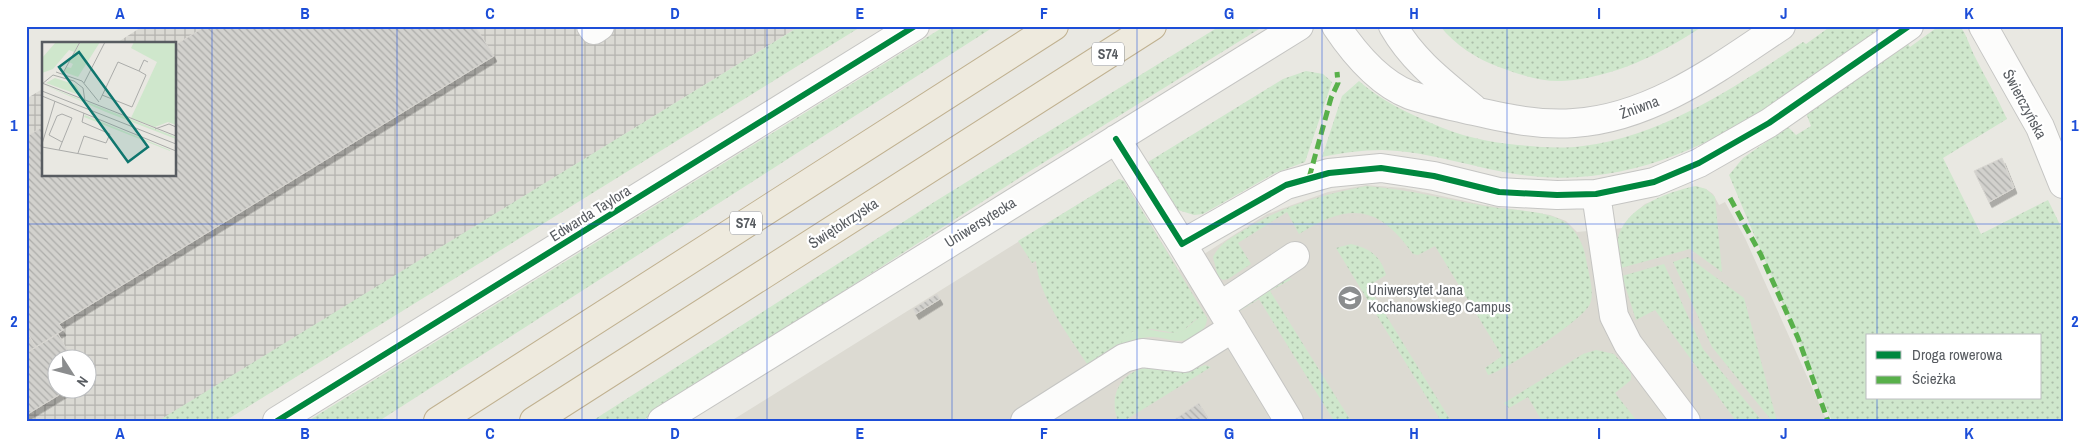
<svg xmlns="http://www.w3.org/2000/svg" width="2089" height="447" font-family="'Archivo Narrow',sans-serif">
	<defs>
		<pattern id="industrial-grid" width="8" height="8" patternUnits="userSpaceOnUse" patternTransform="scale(1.25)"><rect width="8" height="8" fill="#dad9d3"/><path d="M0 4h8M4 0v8" fill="none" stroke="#b4b3af"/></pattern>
		<pattern id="grass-dots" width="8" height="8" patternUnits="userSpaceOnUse" patternTransform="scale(1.25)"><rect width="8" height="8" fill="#cfe7cc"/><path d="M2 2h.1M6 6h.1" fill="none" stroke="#abbea9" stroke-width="1.8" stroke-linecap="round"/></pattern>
		<pattern id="building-back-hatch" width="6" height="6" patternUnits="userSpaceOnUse" patternTransform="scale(1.25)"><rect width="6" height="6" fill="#d2d1cd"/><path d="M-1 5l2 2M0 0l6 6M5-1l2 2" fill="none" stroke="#adadaa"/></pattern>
		<filter id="shadow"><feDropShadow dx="3" dy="5.5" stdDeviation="0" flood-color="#0004"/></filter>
	</defs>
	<rect width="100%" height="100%" fill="#e9e8e2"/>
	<path fill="url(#industrial-grid)" fill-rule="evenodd" d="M143,26h657l-640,395h-134v-322l18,-11v87h131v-131h-60zM58,360h30v30h-30z"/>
	<path fill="#dcdad2" d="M1119,179l5,2 55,89 88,-56 61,-22 38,-7 38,3 80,17 66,10 16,6 11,11 46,-4 8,-12 14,-12 46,-17 15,2 7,5 6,11 6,-3 20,36 82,183h-1096z"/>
	<path fill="url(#grass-dots)" fill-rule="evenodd" d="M800,26h62l-637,395h-67z
		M945,26h50l-616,395h-71z
		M1220,26h44l-234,145 -388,250h-50l347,-222z
		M1440,26h263c-42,28 -90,52 -141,55 -21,1 -44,-7 -63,-14 -22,-8 -44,-22 -59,-41z
		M1831,26h53c-104,76 -216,165 -353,150 -50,-5 -99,-25 -149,-26 -21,0 -40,3 -60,7l20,-61 17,-15c21,19 47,31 72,42 28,13 57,19 87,22 21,2 44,4 65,1 82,-11 153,-60 220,-104l3,2z
		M1939,26h21c7,9 9,19 14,29 11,22 23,42 33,64l-64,39 38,76 67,-34 15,31v190h-231l-103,-246 14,-17 45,-31 8,8 15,-9 -5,-13 100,-72 4,6zM1868,336h172v62h-172z
		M1306,71l17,3 9,8 -27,80 -30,11 -72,41 -9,1 -16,-5 -30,-48 135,-83z
		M1119,179l5,2 83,137 -11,1 -13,12 -8,2 -23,-4 -20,3 -11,15 -3,-3 -31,20c-19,-30 -48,-66 -51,-103l-4,2 -14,-22z
		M1366,186c41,3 79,13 119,20 25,5 56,3 78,15 13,8 21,24 23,38 2,13 9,32 4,45 -7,16 -84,66 -102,71l-3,-7 17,-12 -67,-110 -17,9 -5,-1c-35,-49 -63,-52 -114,-20l-12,-22 -49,31 13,21 -23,15 -5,1 -5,-3 -5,-20c7,-14 18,-19 31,-27 38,-24 78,-35 122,-44z
		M1696,186l10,3 9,8 7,75 -32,-23 -69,19c-1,-6 -4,-13 -4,-19 -1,-39 49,-57 79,-63z
		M1351,244c18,4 30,12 35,31l-18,11 83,135h-10l-105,-173z
		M1688,257l56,41 33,123h-5l-60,-74 -39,-85z
		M1664,264l39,85 59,72h-26l-81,-111 -19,10 -14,-44z
		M1286,278l6,1 -22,12 81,130h-17l-75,-122 -21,13 1,-6z
		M1596,350l18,4 17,19v7l-16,13 22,28h-95l-14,-24 -19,11 -5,-5 79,-49z
		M1205,365l6,2 -87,54h-6c-10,-26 3,-51 33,-54 21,-3 26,10 54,-2z"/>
	<path fill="#cfe7cc" d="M1205,316l2,2c0,6 -3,12 -9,16 -20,14 -29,2 -49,3 -10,1 -19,4 -27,8l-1,-2c17,-27 40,-4 61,-12 9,-4 12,-13 23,-15z"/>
	<path fill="url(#building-back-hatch)" stroke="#d8d6d1" filter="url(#shadow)" d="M206,26h269l19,30 -435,268 4,6 -27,17 -10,-16v-194l18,-11v49h131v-130z
		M2002,158l12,30 -25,14 -15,-31z
		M937,294l3,5 -24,15 -3,-5z
		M26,331l10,16 -10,6z
		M58,334l15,26h-15v30h9l-41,25v-62z
		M1199,403l10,18h-37z"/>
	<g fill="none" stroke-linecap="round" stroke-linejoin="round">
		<defs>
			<path id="minor" d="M591,26l3,4 6,-4
				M1336,26c18,27 43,57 74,69 18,6 37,10 55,14 36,8 71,17 109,14 78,-5 144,-55 207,-97
				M1393,26c20,35 50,57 80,82
				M1983,26l57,101 23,57
				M1116,139l66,105 104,-59 43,-12 52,-5 53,8 65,16 58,3 39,-1 58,-12 45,-19 70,-40 140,-97
				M1596,194l18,122 14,28 58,77
				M1182,244l107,177
				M1220,306l75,-50
				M277,421l638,-395
				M662,421l637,-395
				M1025,421l99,-63 18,-5 43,5 48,-30"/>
			<path id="highway" d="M438,421l616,-395
				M534,421l618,-395"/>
		</defs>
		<use href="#minor" stroke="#c5c5c3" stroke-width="30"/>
		<use href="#highway" stroke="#c0b190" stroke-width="30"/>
		<use href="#minor" stroke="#fcfcfb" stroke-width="28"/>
		<use href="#highway" stroke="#eeeade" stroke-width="28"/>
		<path stroke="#58b04a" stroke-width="5" stroke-dasharray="10 5" stroke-linecap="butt" d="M1309,178l22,-80 7,-15 -1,-11
			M1730,198l31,57 37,83 30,83"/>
		<defs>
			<path id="cycleway" d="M1116,139l66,105 104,-59 43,-12 52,-5 53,8 65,16 58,3 39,-1 58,-12 45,-19 70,-40 140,-97
				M277,421l638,-395"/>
		</defs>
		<use href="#cycleway" stroke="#fff" stroke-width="9"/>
		<use href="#cycleway" stroke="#00873e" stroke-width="6"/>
	</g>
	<path fill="none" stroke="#1d4ed8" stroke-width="1" stroke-opacity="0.55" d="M212,26v395M397,26v395M582,26v395M767,26v395M952,26v395M1137,26v395M1322,26v395M1507,26v395M1692,26v395M1877,26v310M26,224h2037M1877,398v23"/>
	<defs>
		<symbol id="university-disc" viewBox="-11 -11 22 22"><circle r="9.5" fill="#8b8d8e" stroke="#fff"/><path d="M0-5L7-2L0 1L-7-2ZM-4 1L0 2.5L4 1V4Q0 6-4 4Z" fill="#fff"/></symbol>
	</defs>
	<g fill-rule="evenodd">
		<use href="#university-disc" x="1336" y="284" width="28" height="28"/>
	</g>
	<g text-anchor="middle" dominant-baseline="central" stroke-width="4.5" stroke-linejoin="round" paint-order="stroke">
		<g fill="#fff" stroke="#8a8d90" stroke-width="1">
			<rect x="1092" y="42.5" width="32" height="23" rx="4"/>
			<rect x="730" y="211.5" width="32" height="23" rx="4"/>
		</g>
		<g font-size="14" font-weight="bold" fill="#585c61">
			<text x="1108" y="54">S74</text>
			<text x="746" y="223">S74</text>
		</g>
		<g font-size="15" fill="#585c61" stroke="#fff">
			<text transform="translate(2025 104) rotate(62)">Świerczyńska</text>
			<text transform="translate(1639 107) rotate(-20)">Żniwna</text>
			<text transform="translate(590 213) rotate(-32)">Edwarda Taylora</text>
			<text transform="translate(980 222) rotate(-32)">Uniwersytecka</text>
			<text transform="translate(843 223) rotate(-33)">Świętokrzyska</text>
		</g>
		<g font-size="15" fill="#585c61" stroke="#fff" text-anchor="start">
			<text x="1368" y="289">Uniwersytet Jana<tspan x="1368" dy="17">Kochanowskiego Campus</tspan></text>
		</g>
	</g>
	<g transform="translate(42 42)">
		<rect width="134" height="134" fill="#e9e8e2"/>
		<path d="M39,0h19l-22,35 -14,-5 3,-5 4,1 2,-4 -4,-2zM92,0h42v83l-8,-3 -13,5 -24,-9 26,-56 -26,-14zM13,36l21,7 6,11 -36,-13zM2,43l132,52v2l-70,-27zM43,73l85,35v1l-86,-34z" fill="#cfe7cc"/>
		<path d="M14,0h24l-6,10 -5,-2 -16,19 -11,4v-15z" fill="#cfe7cc"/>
		<path fill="none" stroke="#abacaa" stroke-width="1" d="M14,30l26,9 17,21M21,31l17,-31M0,41l134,53M42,41l21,-41M0,42l11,-9 21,6 9,7 2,13M0,49l134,53M60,53l30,12 14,-32 -7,-4M0,54l134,55M58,58l18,-38 21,9 5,-11 4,2M113,87l14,-5 7,3M0,102l13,-43M0,105l66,12M17,108l13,-32 -10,-4 -5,2 -8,19 13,7M36,111l6,-17 22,7 4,-9 -28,-12 2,-9"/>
		<path fill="#0f766e" fill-opacity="0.15" stroke="#0f766e" stroke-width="2.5" d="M37,10l69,95 -20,15 -69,-95z"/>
		<rect width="134" height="134" fill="none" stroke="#585c61" stroke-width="2.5"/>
	</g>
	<rect width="2089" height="447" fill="none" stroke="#ffffff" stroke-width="55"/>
	<rect x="1866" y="334" width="175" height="65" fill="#ffffff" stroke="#bcbec0"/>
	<rect x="1876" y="351" width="25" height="8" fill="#00873e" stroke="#bcbec0"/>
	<text x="1912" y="360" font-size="15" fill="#585c61">Droga rowerowa</text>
	<rect x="1876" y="376" width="25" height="8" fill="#58b04a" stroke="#bcbec0"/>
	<text x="1912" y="384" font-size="15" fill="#585c61">Ścieżka</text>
	<g transform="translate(72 374) rotate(126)"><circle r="24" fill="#ffffff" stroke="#bcbec0"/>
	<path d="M0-4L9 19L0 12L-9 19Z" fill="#8b8d8e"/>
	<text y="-8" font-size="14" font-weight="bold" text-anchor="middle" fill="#585c61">N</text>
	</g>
	<rect x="28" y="28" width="2034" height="392" fill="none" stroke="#1d4ed8" stroke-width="2"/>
	<g font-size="16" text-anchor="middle" font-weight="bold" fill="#1d4ed8">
		<text x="120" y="19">A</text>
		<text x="305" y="19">B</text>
		<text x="490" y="19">C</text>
		<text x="675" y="19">D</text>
		<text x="860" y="19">E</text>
		<text x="1044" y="19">F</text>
		<text x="1229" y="19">G</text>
		<text x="1414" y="19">H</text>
		<text x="1599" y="19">I</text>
		<text x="1784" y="19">J</text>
		<text x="1969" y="19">K</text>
		<text x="14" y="131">1</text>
		<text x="2075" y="131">1</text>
		<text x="14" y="327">2</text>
		<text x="2075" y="327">2</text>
		<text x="120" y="439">A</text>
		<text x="305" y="439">B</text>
		<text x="490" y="439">C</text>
		<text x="675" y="439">D</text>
		<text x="860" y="439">E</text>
		<text x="1044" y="439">F</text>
		<text x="1229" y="439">G</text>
		<text x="1414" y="439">H</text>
		<text x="1599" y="439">I</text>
		<text x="1784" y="439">J</text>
		<text x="1969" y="439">K</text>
	</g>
</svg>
